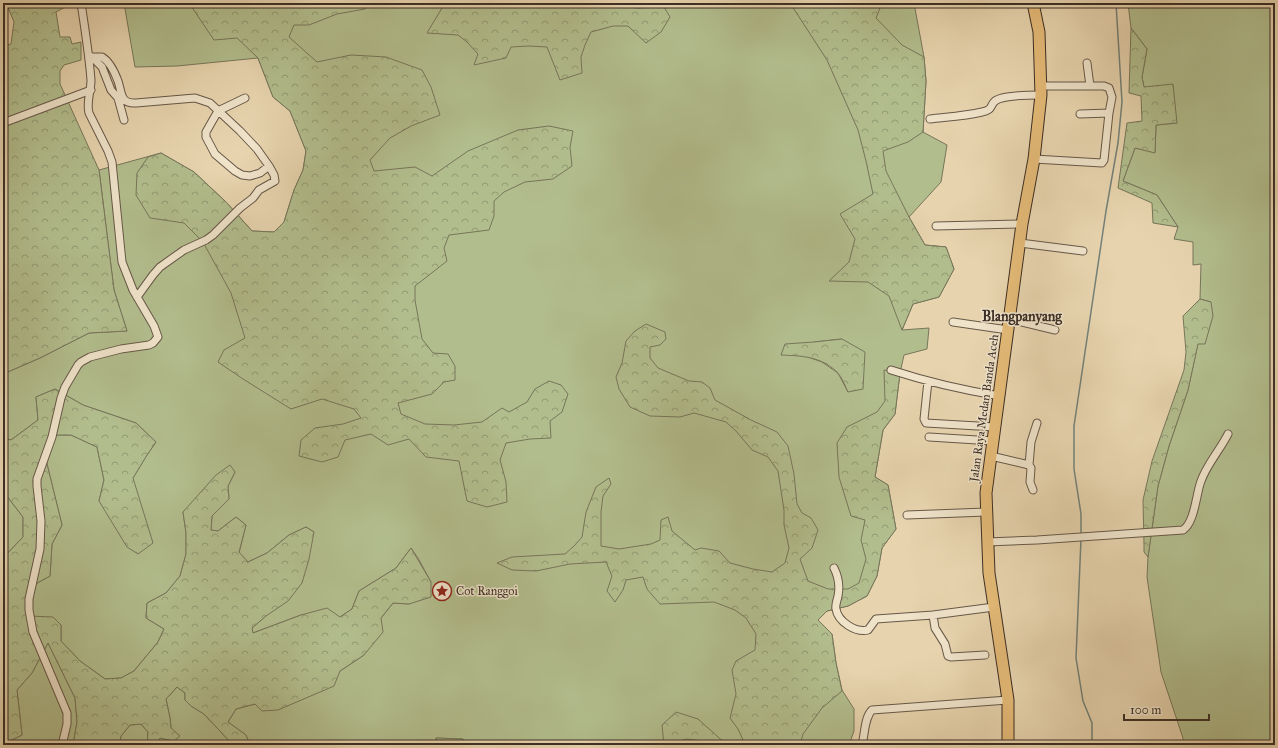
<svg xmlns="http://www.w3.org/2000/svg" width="1278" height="748" font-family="'IM FELL Great Primer',serif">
	<defs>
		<pattern id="forest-crowns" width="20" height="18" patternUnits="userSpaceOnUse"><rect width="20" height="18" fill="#b2bd8d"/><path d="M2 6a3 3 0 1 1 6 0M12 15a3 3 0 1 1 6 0" fill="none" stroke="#929a73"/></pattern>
	</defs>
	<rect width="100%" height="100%" fill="#e7d4ae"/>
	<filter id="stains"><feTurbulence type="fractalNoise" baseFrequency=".005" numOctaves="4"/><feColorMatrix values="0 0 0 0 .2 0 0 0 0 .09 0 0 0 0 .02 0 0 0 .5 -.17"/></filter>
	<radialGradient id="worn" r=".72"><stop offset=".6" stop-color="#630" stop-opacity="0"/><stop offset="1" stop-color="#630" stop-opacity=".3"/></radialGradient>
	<path fill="#b2bd8d" stroke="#77765a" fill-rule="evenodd" d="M124,3h790l10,54 2,24 -3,51 24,13 -6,37 -32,35 16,28 21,2 8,22 -15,28 -26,7 -11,26 27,-2 -2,21 -23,6 -4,18 -5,41 -12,16 -8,47 13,8 8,44 -14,19 -5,28 -10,20 -19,10 -21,5 -9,9 14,14 4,29 6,27 12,19v22l-5,14h-382l-4,-6 -27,-1 1,7h-187l-4,-10 -18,-13 8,-13 19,-5 85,-33 24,-16 17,-37 12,-15 16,1 22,-22 -13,-24 -7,-10 -15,20 -37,23 -7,18 -12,8 -39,-2 -48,18 -1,-5 14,-12 48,-84 -8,-5 -17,8 -22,18 -19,9 -9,-9 7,-28 -10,-8 -18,14 -7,-1 1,-14 17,-17 -1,-13 7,-14 -52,40 3,21v21l-6,22 -14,17 -19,10 -1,15 18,11 -6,13 -24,29 -13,7 -16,1 -25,-18 -19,-20v-16l-32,-9 1,-29 20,-11 2,-32 10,-19 -17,-69 9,-21h17l26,12 7,33 -5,21 34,-23 14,-23 9,-13 -20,-19 -53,-18 -28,-16 -19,8 2,23 -27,20 -8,-2v-64l37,-16 49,-25 38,-2 -13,-41 -15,-120 62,-17 33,19 32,30 26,29 22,1 10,-10 10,-32 9,-20 3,-19 -16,-40 -17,-14 -15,-39 -81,8 -42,1zM842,339l6,53 -10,-19 -16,-11 -14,-5 6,-15z
		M1128,3h147v742h-92v-7l-22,-66 -14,-95 1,-20 10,-71 11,-40 19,-56 10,-47 13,-41 -11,-3 1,-35 -8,1v-23l-19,-3 4,-12 -21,-32 -34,-14 12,-33 20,4 1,-27 21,-2 -33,-36 -2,-10 5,-28 -16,-21z
		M3,491l20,26v20l-20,21z
		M48,643l27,55 2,24 -4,23h-70v-1l19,-9 -5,-45 15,-17z
		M177,687l8,6v7l6,6 13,8 29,31h-76l3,-7 11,-10 -1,-10 -4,-19z
		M141,724l7,8 -1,13h-28l2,-9 9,-11z"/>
	<path fill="url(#forest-crowns)" stroke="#77765a" d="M6,3h62l1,2 -13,7 4,25h10l2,7 9,-2v18l-17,5 -4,6v13l39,86 15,120 13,41 -38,2 -49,25 -37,16v-328l8,-2 3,-22z
		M189,3h179l-3,6 -28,5 -28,11h-15l-5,12 28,25 34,-7 35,2 36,13 9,17 9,28 -29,11 -21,12 -20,22 4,11 41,-4 17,9 36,-25 50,-21 31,-4 24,5 -3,16 2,19 -19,13 -28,3 -21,10 -10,9v15l-5,14 -40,5 -5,13 3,13 -32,25v14l7,39 11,14 15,1 7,12v14l-11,2 -12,12 -34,9 3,11 24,10 29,1 28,-3 20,-14 7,4 18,-10 8,-13 14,-8 12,4 7,9 -6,18 -12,9 1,17 -21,1 -24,4 -6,17 6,22 1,20 -20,5 -20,-6 -8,-40 -33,-4 -17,-18 -21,6 -17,-11 -26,6 -7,17 -16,5 -23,-6 2,-16 14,-12 28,-4 18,-6 -7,-9 -32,-10 -31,10 -48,-30 -25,-17 6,-12 21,-12 -14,-45 -28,-51 -19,-19 -34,-5 -14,-23 1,-22 11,-16 13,-4 33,19 32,30 26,29 22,1 10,-10 10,-32 9,-20 3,-19 -16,-40 -17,-14 -15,-39 -21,-20 -23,2z
		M445,3h171v3l22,2 26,-1 6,10 -9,15 -15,11 -18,-17h-15l-22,6 -6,13 -4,12 1,16 -22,7 -13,-33 -18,-1 -18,1 -5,11 -32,7 4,-11 -11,-12 -9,-7 -31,-2z
		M790,3h92l-6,15 26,27 22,12 2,24 -3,51 -15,10 -25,9 3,20 23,46 16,28 21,2 8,22 -15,28 -26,7 -11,26 -13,-34 -21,-14 -39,-1 20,-19 6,-23 -15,-25 33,-20 -7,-33 -8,-31 -31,-70z
		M1131,28l16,21 -5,28 2,10 29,-3 4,39 -21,2 -1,28 -20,-5 -12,33 34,14 21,32 -25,-4 -1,-20 -34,-15 9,-65 15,-2 -1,-25 -12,-3z
		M1200,299l11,3 2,14 -8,28h-7l-10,46 -19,56 -11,40 -10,71 -4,-5v-7l-1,-45 9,-39 32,-91 2,-18 -3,-36z
		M646,324l19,8 1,7 -6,6 -10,2v11l8,10 31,13 13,1 8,6 5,12 36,20 26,12 11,14 6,28 3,30 5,9 9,5 7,12 -6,18 -12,11 8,22 20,8h20l11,-6 7,-24 -5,-19 4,-20 -14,-4 -12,-39 -2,-34 10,-16 30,-15 8,-11 -1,-31 16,3 -5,41 -12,16 -8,47 13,8 8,44 -14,19 -5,28 -10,20 -19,10 -21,5 -9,9 14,14 4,29 6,28 -20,17 -19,26 -3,11h-69l13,-3 -6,-13 -8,-11 6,-24 -4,-24 4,-9 19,-11 1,-16 -10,-16 -11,-8 -21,-8 -54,2 -13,-15 -4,-12 -17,3 -3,10 -8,12 -8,-11 5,-15 -6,-14 -36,2 -34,7 -24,-1 -15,-7 15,-6 53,-3 9,-8 8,-9 4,-25 10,-25 13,-9 2,6 -8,12 -2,16v34l18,3 32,-5 9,-4 1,-20 7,-3 4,14 23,19 6,-2 18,3 11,12 23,6 19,3 13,-9 4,-15 -5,-23v-15l-6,-39 -10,-14 -16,-7 -16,-19 -10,-9 -32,-9 -14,4 -30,-1 -20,-9 -11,-18 -3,-12 6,-14 4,-22 9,-10z
		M842,339l23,13 -2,37 -15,3c-3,-6 -6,-15 -11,-20 -17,-16 -35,-16 -56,-17l4,-11 29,-2z
		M55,389l28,16 53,18 20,19 -9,13 -14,23 20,65 -15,11 -11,-7 -28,-46 5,-21 -7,-33 -26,-12h-17l-9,21 17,69 -10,19 -2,32 -20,11 -1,29 24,1 8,8v16l19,20 25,18 16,-1 13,-7 24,-29 6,-13 -18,-11 1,-15 19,-10 14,-17 6,-22v-21l-3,-21 33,-37 14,-10 5,7 -7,14 1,13 -17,17 -1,14 7,1 18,-14 10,8 -7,27 9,10 19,-9 22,-18 17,-8 8,5 -5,27 -7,24 -14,18 -22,15 -14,12 1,5 48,-18 26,-7 13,9 12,-8 7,-18 37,-23 15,-20 20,34v15l-22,7 -16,-1 -12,15 2,14 -19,23 -24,16 -6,15 -56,24 -16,1 -7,-7 -19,5 -8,13 18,13 4,10h-17l-29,-31 -13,-8 -6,-6v-7l-8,-6 -11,12 4,19 1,10 9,8 -6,5 -14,-3 -3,7h-10l1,-13 -7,-8 -11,1 -9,11 -2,9h-46l4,-23 -2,-24 -27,-55 -16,30 -15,17 5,45 -19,9v-186l20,-21v-20l-20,-26v-53l8,2 27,-20 -2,-23z
		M676,712l22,7 29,26h-17l-7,-4 -16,-2 -23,6 -2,-20z
		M436,738l27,1 4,6h-30z"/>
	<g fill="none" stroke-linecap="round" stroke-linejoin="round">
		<path stroke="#738179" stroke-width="1.5" d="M1081,535v-21l-7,-45v-43l32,-215 12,-68 4,-41 -6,-99
			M1081,539l-5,119 7,43 9,22v22"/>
		<defs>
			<path id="minor" d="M89,57h13c7,4 13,16 16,24 4,12 2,23 18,22l59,-5 15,5 30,28 17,18 12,17 5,9 1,6 -16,9 -6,8 -13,10 -27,27 -7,5 -22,10 -24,17 -7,8 -16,22
				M92,57l10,10 9,23 7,8 6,22
				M1087,63l3,23
				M1041,86h63l5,2 3,9 -3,16 -29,1
				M245,98l-27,13 -12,21v5l9,17 20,17 7,4 8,1 10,-3 9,-7
				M930,119c17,-2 35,-3 52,-7 11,-2 8,-7 13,-11 7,-6 36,-6 46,-6
				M3,123l88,-33
				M1034,159l68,4 2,-3 5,-47
				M936,226l86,-2
				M1020,243l63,8
				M1009,319l46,11
				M953,322l55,8
				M891,370c37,12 71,20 109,26
				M928,381l-4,38 2,4 69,4
				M929,437l64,4
				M991,456l38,9 2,3 -1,14 3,8
				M1029,465l2,-23 6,-19
				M907,515l79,-3
				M987,542l50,-2 146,-10c12,-8 13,-36 18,-49 6,-17 19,-31 27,-47
				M834,568c5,10 6,18 4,28 -1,5 -3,9 -2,13 2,13 20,24 32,21l8,-11 57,-4 61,-8
				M933,615l2,13 10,16 3,12 3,1 34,-2
				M863,740c2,-10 2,-23 9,-30l136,-10
				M62,745l5,-21v-11l-34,-81 -4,-22v-11l11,-50 1,-28 -4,-35v-7l15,-42 9,-39 4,-11 13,-22 3,-3 9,-5 31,-8 28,-4 4,-2 5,-6 -4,-11 -21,-36 -11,-28 -10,-100 -4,-11 -19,-38c-3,-11 2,-21 2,-33 -2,-26 -6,-51 -10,-77"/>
			<path id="trunk" d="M1008,745v-45l-5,-34 -14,-93 -3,-80 36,-269 12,-65 7,-64 -2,-63 -6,-29"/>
		</defs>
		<use href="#minor" stroke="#675848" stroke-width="9"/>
		<use href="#trunk" stroke="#3c2f26" stroke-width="13"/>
		<use href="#minor" stroke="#efe3ca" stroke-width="7"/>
		<use href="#trunk" stroke="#e4ba77" stroke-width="11"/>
	</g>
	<defs>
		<symbol id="sight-ring" viewBox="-11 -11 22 22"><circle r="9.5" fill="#efe3ca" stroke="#8f2418" stroke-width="1.5"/><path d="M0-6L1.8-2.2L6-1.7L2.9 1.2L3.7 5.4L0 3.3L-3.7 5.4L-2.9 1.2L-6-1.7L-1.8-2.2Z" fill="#8f2418"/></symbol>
	</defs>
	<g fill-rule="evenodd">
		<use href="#sight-ring" x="431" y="580" width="22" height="22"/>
	</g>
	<g text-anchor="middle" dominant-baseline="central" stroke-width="3" stroke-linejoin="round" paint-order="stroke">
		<g font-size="12" fill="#3c2f26" stroke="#efe3ca">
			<text transform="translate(984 408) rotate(-82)">Jalan Raya Medan Banda Aceh</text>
		</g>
		<g font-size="12" fill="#3c2f26" stroke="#efe3ca" text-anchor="start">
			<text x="456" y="591">Cot Ranggoi</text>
		</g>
		<g font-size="14" font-weight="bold" fill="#3c2f26" stroke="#efe3ca">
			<text x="1022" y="316">Blangpanyang</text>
		</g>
	</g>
	<rect width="1278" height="748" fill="none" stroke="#e7d4ae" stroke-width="16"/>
	<rect x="4" y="4" width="1270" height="740" fill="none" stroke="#3c2f26" stroke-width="2"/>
	<rect x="8" y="8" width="1262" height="732" fill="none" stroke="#3c2f26"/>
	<path d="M1124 714v6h85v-6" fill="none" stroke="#3c2f26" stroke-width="2"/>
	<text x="1130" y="714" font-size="12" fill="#3c2f26" stroke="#efe3ca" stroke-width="3" paint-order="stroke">100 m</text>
	<rect width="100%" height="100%" filter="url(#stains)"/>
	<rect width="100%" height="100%" fill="url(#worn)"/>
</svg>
